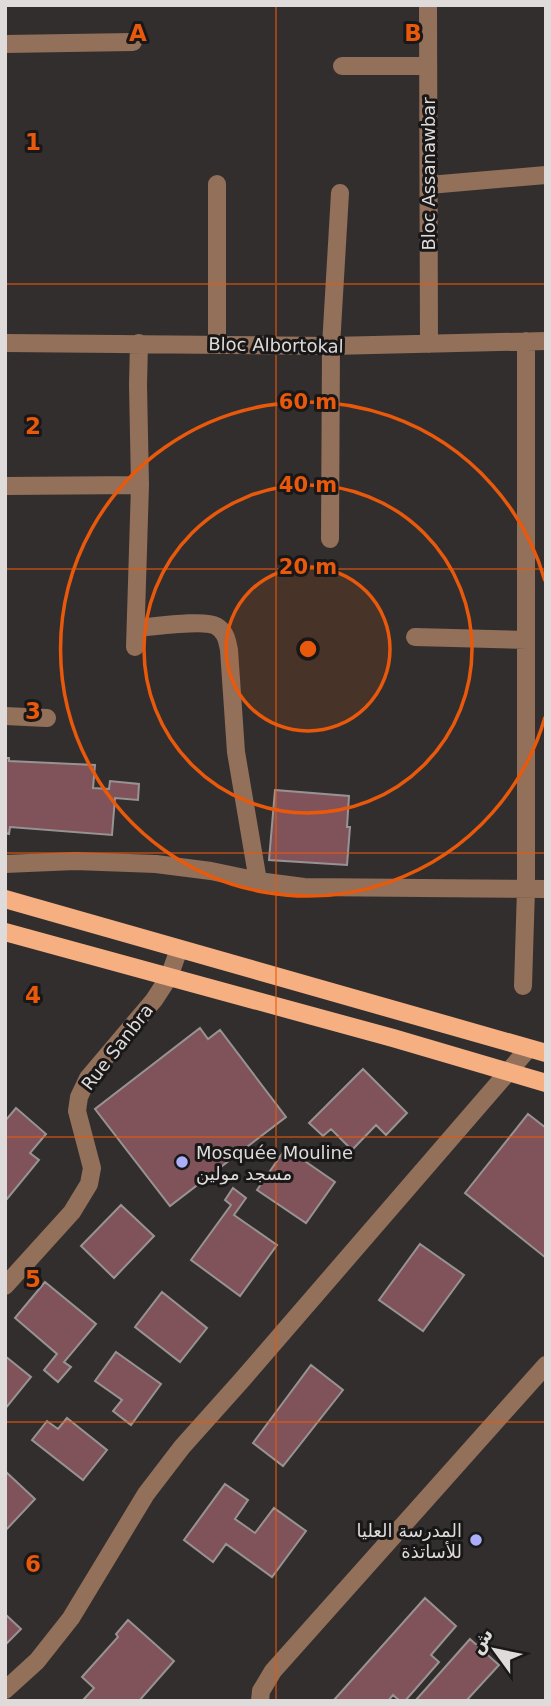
<svg xmlns="http://www.w3.org/2000/svg" width="551" height="1706" font-family="'DejaVu Sans','Noto Naskh Arabic',sans-serif">
	<rect width="100%" height="100%" fill="#332e2e"/>
	<path fill="#80535a" stroke="#989393" stroke-width="2" d="M5,758h4v3l86,4 -2,23 16,1 1,-8 29,3 -1,16 -23,-2 -3,37 -102,-8 -1,7 -4,-1z
		M275,790l74,6 -2,31h3l-3,38 -78,-5z
		M200,1028l8,11 12,-9 66,87 -116,89 -75,-97z
		M363,1069l44,44 -21,22 -10,-10 -24,25 -21,-21 -8,7 -14,-13z
		M16,1108l30,26 -16,19 9,7 -32,39 -2,-1v-77z
		M528,1114l18,14v130l-81,-65z
		M286,1148l49,34 -29,41 -49,-33z
		M233,1188l13,10 -12,17 43,30 -37,51 -49,-36 40,-55 -6,-5z
		M121,1205l33,31 -40,42 -33,-32z
		M420,1244l44,31 -41,56 -44,-31z
		M45,1282l51,42 -32,38 7,5 -13,15 -14,-12 13,-16 -42,-36z
		M162,1292l45,36 -27,34 -45,-35z
		M116,1352l45,32 -30,41 -18,-14 9,-11 -27,-19z
		M5,1356l26,21 -26,32z
		M311,1365l32,25 -60,76 -30,-23z
		M67,1418l40,32 -24,30 -51,-40 15,-19 11,8z
		M5,1471l30,28 -30,32z
		M225,1484l23,16 -13,19 20,14 19,-25 32,23 -34,46 -46,-33 -13,18 -29,-22z
		M425,1598l31,28 -25,29 8,7 -34,39h-5l-7,-6 -5,6h-55z
		M5,1614l16,15 -16,16z
		M128,1620l46,41 -35,40h-53l-2,-2 10,-11 -12,-11 36,-40 -2,-3z
		M470,1639l29,26 -33,36h-51z"/>
	<g fill="none" stroke-linecap="round" stroke-linejoin="round">
		<path stroke="#92705a" stroke-width="18" d="M428,5l1,339
			M5,44l128,-2
			M342,66h85
			M217,184v161
			M429,185l117,-10
			M5,343l326,3 215,-5
			M5,486l135,-1
			M330,539l1,-193 9,-153
			M136,628c16,-1 68,-9 80,-2 9,5 11,13 13,24l7,102 22,129
			M415,637l111,3
			M135,647l5,-162 -2,-100 1,-42
			M5,716l42,2
			M5,864l70,-3 81,3 55,7 47,10 46,6 242,2
			M523,986l3,-97v-548
			M5,1286l67,-74 17,-28 3,-16 -15,-57 2,-14 9,-19 66,-78 15,-23 10,-28
			M5,1690l32,-29 34,-43 75,-124 36,-47 59,-66 287,-332
			M260,1701l1,-10 12,-20 273,-306"/>
		<path stroke="#f5af80" stroke-width="18" d="M5,899l541,154
			M5,932l388,106 153,45"/>
	</g>
	<path fill="none" stroke="#e8590c" stroke-width="2" stroke-opacity="0.55" d="M276,5v1696M5,284h541M5,569h541M5,853h541M5,1137h541M5,1422h541"/>
	<circle cx="308" cy="649" r="82" fill="#e8590c" fill-opacity=".12"/>
	<g fill="none" stroke="#e8590c" stroke-width="3.5">
		<circle cx="308" cy="649" r="82"/>
		<circle cx="308" cy="649" r="164"/>
		<path d="M545 717A247 247 0 1 1 545 581"/>
	</g>
	<g fill="#abaffb" stroke="#191717" stroke-width="2.5">
		<circle cx="182" cy="1162" r="7"/>
		<circle cx="476" cy="1540" r="7"/>
	</g>
	<g text-anchor="middle" dominant-baseline="central" stroke-width="6" stroke-linejoin="round" paint-order="stroke">
		<g font-size="18" fill="#dedbda" stroke="#191717">
			<text transform="translate(428 174) rotate(-90)">Bloc Assanawbar</text>
			<text transform="translate(276 345) rotate(1)">Bloc Albortokal</text>
			<text transform="translate(117 1047) rotate(-52)">Rue Sanbra</text>
		</g>
		<g font-size="18" fill="#dedbda" stroke="#191717" text-anchor="start">
			<text x="196" y="1152">Mosquée Mouline<tspan x="196" dy="21">مسجد مولين</tspan></text>
			<text x="462" y="1530" text-anchor="end">المدرسة العليا<tspan x="462" dy="21">للأساتذة</tspan></text>
		</g>
	</g>
	<g font-size="23" text-anchor="middle" font-weight="bold" fill="#e8590c" stroke="#191717" stroke-width="6" stroke-linejoin="round" paint-order="stroke">
		<text x="138" y="41">A</text>
		<text x="413" y="41">B</text>
		<text x="33" y="150">1</text>
		<text x="33" y="434">2</text>
		<text x="33" y="719">3</text>
		<text x="33" y="1003">4</text>
		<text x="33" y="1287">5</text>
		<text x="33" y="1572">6</text>
	</g>
	<circle cx="308" cy="649" r="10" fill="#e8590c" stroke="#191717" stroke-width="3.5"/>
	<g font-size="21" text-anchor="middle" font-weight="bold" fill="#e8590c" stroke="#191717" stroke-width="6" stroke-linejoin="round" paint-order="stroke">
		<text x="308" y="409">60 m</text>
		<text x="308" y="492">40 m</text>
		<text x="308" y="574">20 m</text>
	</g>
	<rect width="551" height="1706" fill="none" stroke="#dedbda" stroke-width="14"/>
	<g transform="translate(495 1650) rotate(303)" stroke="#191717" stroke-width="5" paint-order="stroke">
	<path d="M0-5L12 26L0 18L-12 26Z" fill="#dedbda"/>
	<text y="-10" font-size="19" font-weight="bold" text-anchor="middle" fill="#dedbda">ش</text>
	</g>
</svg>
